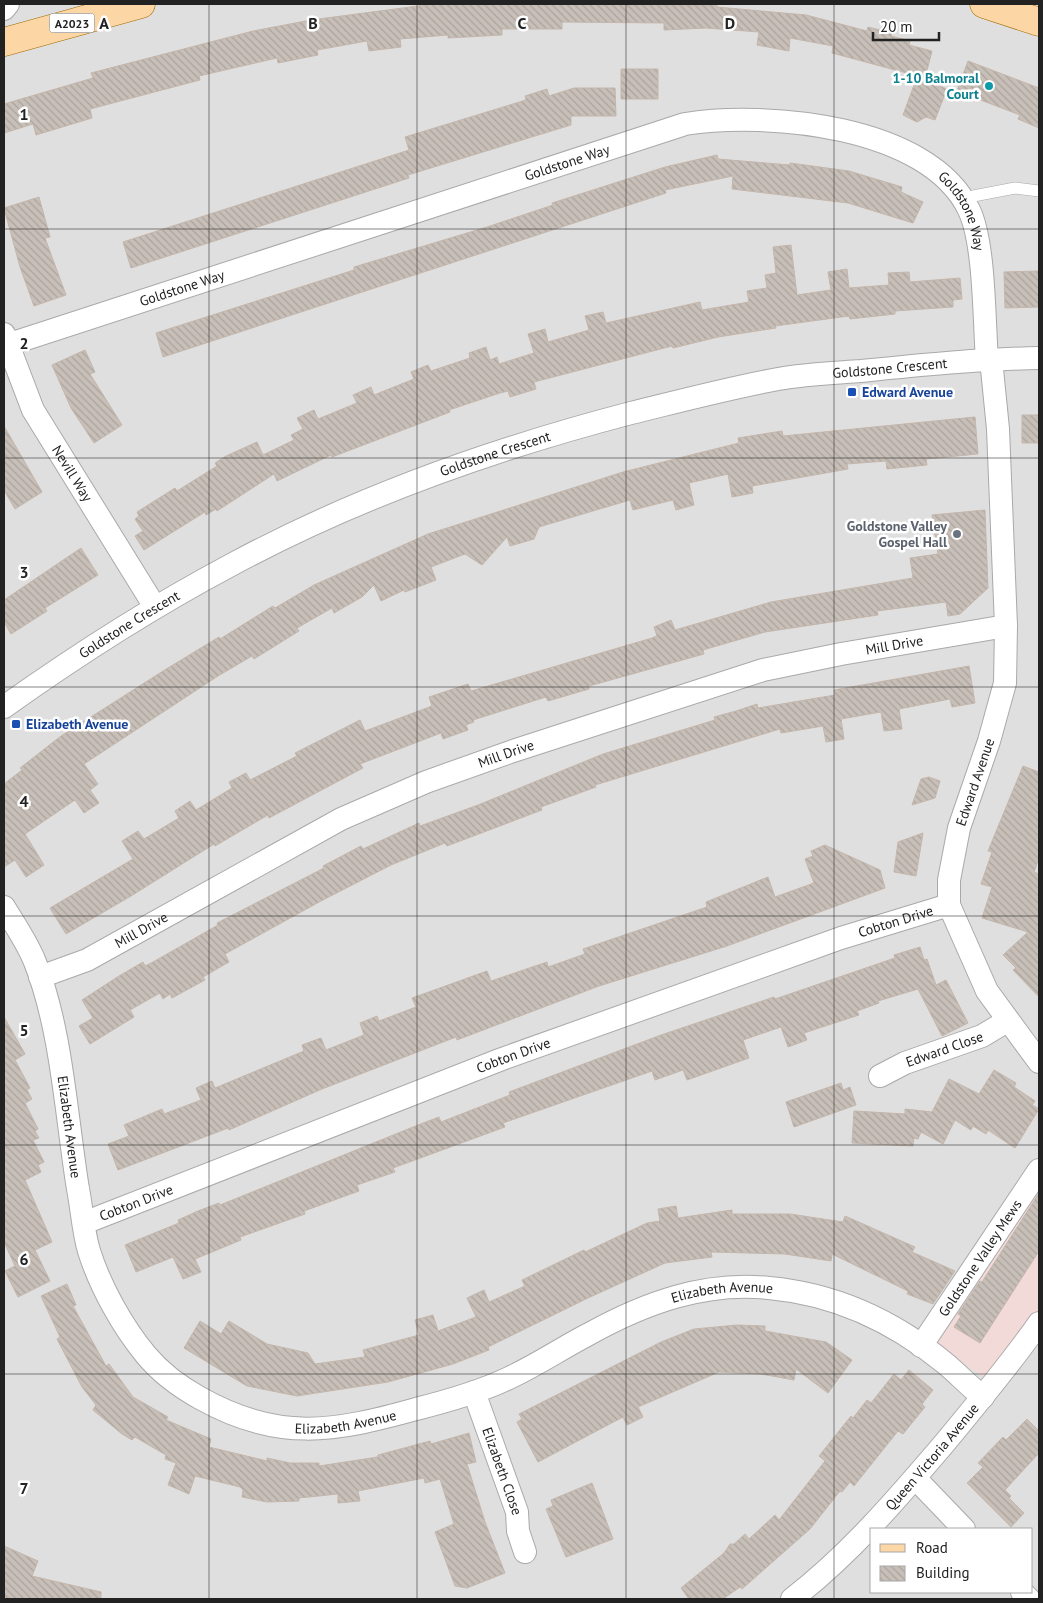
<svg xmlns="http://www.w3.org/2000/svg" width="1043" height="1603" font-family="'PT Sans',sans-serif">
	<defs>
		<pattern id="building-back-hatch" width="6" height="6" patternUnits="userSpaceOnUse" patternTransform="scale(1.25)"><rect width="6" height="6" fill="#c7bfb8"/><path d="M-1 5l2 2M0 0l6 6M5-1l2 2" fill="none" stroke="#aba49e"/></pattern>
	</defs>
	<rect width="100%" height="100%" fill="#f2efe9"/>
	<path fill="#e0dfdf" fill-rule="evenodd" d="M4,4h1035v1595h-1035zM872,1529h160v63h-160z"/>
	<path fill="#f2dad9" d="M1039,1182v129l-20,31 -32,37 -53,-35z"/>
	<path fill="url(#building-back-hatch)" stroke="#c4b6ab" d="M433,4l284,1v2l89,8 61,16 1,-4 24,6 -1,3 19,5 -1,4 23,6 -7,27 -93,-25 1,-7 -43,-8 -1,13 -32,-6 2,-13 -53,-4 -42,2v-7l-102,-1v7h-60v6l-54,3v-3l-48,4 1,8 -32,4 -2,-10 -50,9 1,5 -40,8 -1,-5 -78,18 1,4 -110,29 2,9 -56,17 -3,-11 -29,9v-29l89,-26 -2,-5 162,-42 58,-11z
		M968,61l71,27v40l-21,-9 2,-4 -63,-24z
		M621,69h37v30h-37z
		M917,77l30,12 -12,31 -9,-3 -9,5 -14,-7z
		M574,88h41l1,28h-45v9l-163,50 1,3 -278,90 -8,-26 286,-92 -4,-13 121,-37 -1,-4 22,-7 2,7z
		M717,155l1,4 72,6v-2l59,8 53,16 -1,5 22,10 -10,21 -65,-20 -116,-14 1,-13 -68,14 1,3 -503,164 -7,-24 198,-63v-3l133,-40 66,-22 -1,-2 113,-36z
		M39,197l11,40 -5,1 21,57 -32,11 -14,-39 -16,-59z
		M791,245l6,50 34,-5 -3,-18 19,-3 2,19 40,-3 -1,-12 21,-1 1,10 50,-4 2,21 -9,1v7l-58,4v3l-45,5 -1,-3 -74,10 1,2 -58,9 -45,11 -1,-2 -138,36 2,7 -26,8 -2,-6 -8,2 -51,17 1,2 -118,45 -1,-2 -54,26 -3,-7 -57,37 -1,-2 -10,6 -1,-3 -61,38 -9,-14 8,-5 -8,-12 4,-3 -2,-4 38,-24 2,3 40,-25 -2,-3 11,-7 31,-14 6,13 31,-15 -3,-5 12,-6 -6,-11 17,-8 4,9 39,-16 -4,-8 18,-8 3,8 40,-16 -3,-7 17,-7 3,6 39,-13 -1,-5 17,-6 4,13 7,-3 2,7 35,-11 -6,-19 17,-5 3,13 41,-12 -4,-14 18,-4 3,11 94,-21 2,8 47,-8 -2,-11 20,-3 -2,-13 11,-2 -3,-26z
		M1039,271v36l-34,1 -1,-36z
		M85,350l10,22 -5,2 32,51 -28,18 -23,-35 -19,-43z
		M1022,415h17v28h-17z
		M975,417l3,37 -52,5 1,6 -40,4 -1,-8 -39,3 1,5 -96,17 1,7 -21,4 -4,-23 -39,9 5,22 -18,5 -3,-10 -40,10 -3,-10 -91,27 -5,12 -24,7 -3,-9 -25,28 -17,-11 -34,13 5,13 -31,12 -1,-2 -23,11 -7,-16 -12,12 -28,16 -2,-5 -35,20 2,3 -45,28 -2,-3 -34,20 -134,88 14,20 -8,6 9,13 -15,10 -9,-13 -50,34 19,31 -18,12 -11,-17 -11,7v-83l18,-14 -2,-2 41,-32 102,-65 56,-34 1,2 53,-33 2,2 39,-23 114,-51 195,-62 116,-29 -1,-5 44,-7 1,5z
		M4,426l38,66 -27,17 -11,-19z
		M985,510l3,78 -28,26 -12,2 -2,-14 -69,9 1,4 -113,17 -62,18 1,4 -115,32v3l-41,12 -2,-4 -73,23 1,2 -8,3 2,5 -25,9 -2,-6 -81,31 3,4 -94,50 -1,-3 -53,31 -1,-2 -83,52 -65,38 -16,-26 83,-49 -11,-18 16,-10 6,8 35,-21 -4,-7 15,-10 6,9 36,-22 -3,-6 17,-9 4,7 47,-24 -2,-3 65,-33 5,11 67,-25 -3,-9 39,-13 3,7 181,-53 5,-2 -3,-9 17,-7 4,10 96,-28 142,-24 -3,-20 28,-4 -6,-39z
		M81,548l17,27 -53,33 2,3 -36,23 -7,-12v-22z
		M969,666l6,37 -23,4 -2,-8 -51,10 3,20 -18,2 -3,-19 -40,7 3,20 -18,3 -3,-16 -42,7 -1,-4 -185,56 1,2 -55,20 1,3 -95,36 -2,-3 -54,22 -70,36 -96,53 4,8 -26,15 2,3 -33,18 -2,-4 -7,5 -3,-6 -30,17 4,7 -44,27 -11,-18 14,-8 -11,-18 37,-24 24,-14 2,4 8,-4 65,-37 -1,-2 107,-55 -1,-2 38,-20 2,3 56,-26 1,3 58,-21 125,-51 112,-34 -1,-3 22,-6 21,-7 1,4 77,-13 -1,-5z
		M1023,766l16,6v86l-5,14 5,2v123l-26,-27 3,-2 -13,-13 25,-23 -46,-14 10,-31 -11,-3 11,-32 -4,-1z
		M929,777l11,4 -5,17 -23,7 9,-26z
		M923,833l-7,43 -22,-4 4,-30z
		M825,845l55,25 5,18 -158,58 -128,40 -142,54 -1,-3 -134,52 -93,41 -1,-2 -110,42 -10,-26 21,-8 -5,-11 38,-16 2,5 37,-14 -5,-12 16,-7 3,7 89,-37 -2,-6 19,-7 5,12 38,-15 -4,-12 17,-7 2,5 37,-14 -4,-9 75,-27 4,10 56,-19 1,5 37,-13 -2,-5 124,-42 -1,-5 62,-25 7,20 39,-14 -9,-24 8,-3 -2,-5z
		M920,947l4,13 3,-1 9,26 10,-5 22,43 -26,13 -24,-47 -40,12 1,2 -22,8 2,4 -55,18 3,7 -19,7 -7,-20 -38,13 6,18 -62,22 -4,-10 -28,10 -3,-9 -149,52 2,4 -112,41 2,4 -38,13 2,6 -55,20 1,3 -65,23 1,3 -46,19 6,13 -18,7 -10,-22 -37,15 -11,-27 54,-22 -1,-3 20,-9 21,-8 1,2 198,-80 21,-8 2,5 69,-27 -1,-3 152,-57 113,-38 1,2 120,-41 -1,-3z
		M4,1017l21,37 -10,6 15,28 -3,2 5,9 -7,4 13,26 -3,2 4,7 -6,2 11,22 -6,3 3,7 -16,8 27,62 -17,8 15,31 -32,16 -13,-26 10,-5 -11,-24z
		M994,1070l22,13 -2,4 21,14 -3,4 7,4 -24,39 -27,-18 -2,4 -13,-8 -2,4 -16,-10 -12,24 -22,-12 -3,7 -4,-1 -1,8 -61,-3 2,-32 51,3v-5l27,3 17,-33 30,15z
		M841,1083l2,7 7,-3 6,18 -62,22 -8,-25z
		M1039,1193v58l-59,92 -26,-16 7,-11 -3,-2 22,-33 2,1z
		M676,1206l2,12 54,-8v4h58l53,8 2,-6 70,31 -3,5 43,19 -22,33 -26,-10 1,-3 -76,-37 -1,7 -46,-7 -74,-2 1,5 -47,6 -77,35 -100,49 1,3 -36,14 -65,18 -91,14 -50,-10 -63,-38 16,-27 21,13 8,-13 38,23 41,9 7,11 50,-7 -2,-7 56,-15 -4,-15 18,-5 5,16 38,-14 -9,-19 17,-8 5,12 36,-16 -3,-6 62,-30 1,2 62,-29 13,-2 -2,-12z
		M67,1284l9,21 -3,1 33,60 3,-2 24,33 35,20 -2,3 45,19 -2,8 58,14v-3l23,5h29v3l59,-9v-2l52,-14 1,3 38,-11 7,29 -9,2 18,58 20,51 -38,15 -12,-2 -20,-54 19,-8 -14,-45 -15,4 -1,-5 -66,13 2,10 -22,2v-9l-39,4v3l-32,1 -25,-5 1,-7 -3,-3 -45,-11 -6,18 -21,-9 8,-22 -11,-4 1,-4 -31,-18 -3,3 -10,-6 -29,-24 3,-5 -14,-18 -25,-48 3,-2 -19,-41z
		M737,1325l28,1v5l61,11 26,18 -24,33 -32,-24 -2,11 -33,-6 -42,-2 -81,35 5,10 -16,8 -4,-8 -85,45 -21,-40 5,-3 -3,-5 142,-72 33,-13z
		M909,1370l24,20 -11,14 3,3 -22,27 -5,-3 -44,55 -4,-4 -8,10 -2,-1 -30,38 -68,60 -2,-2 -17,12h-34l-8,-11 43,-35 6,-9h4l11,-10 4,5 26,-24 4,5 46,-59 -6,-5 32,-40 2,2 14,-18 4,3 23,-29 7,6z
		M1027,1419l12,12v22l-34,37 6,6 -2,2 15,15 -13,14 -44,-44 16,-16 -5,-4 25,-26 3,3z
		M592,1483l21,56 -47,18 -20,-48 7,-3 -2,-6z
		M4,1546l34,15 -6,15 69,16v7h-97z"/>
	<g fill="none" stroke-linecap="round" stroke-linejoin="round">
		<defs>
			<path id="lane" d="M963,198l52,-10 24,3"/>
			<g id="street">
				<path d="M4,9l4,-5"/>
				<path id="s1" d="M4,334l29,76 122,197"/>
				<path id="s2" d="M7,345l678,-221c81,-13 244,1 284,86 16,33 15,112 18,150l5,9 6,60 8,197 -1,57 -16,58 -30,87 -10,52v25l38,86 52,71"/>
				<path id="s3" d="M4,707c73,-52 148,-100 227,-142 126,-68 262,-116 400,-152 49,-12 98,-25 147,-34 27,-5 56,-6 83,-8 59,-6 119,-12 178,-13"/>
				<path id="s4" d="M4,907c11,18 23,35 31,55 27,69 31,153 43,227 4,20 5,42 11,62 11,35 33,75 57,104 15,18 34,32 54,43 78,44 134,34 216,11 32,-8 64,-17 93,-31 28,-13 53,-30 80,-44 56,-31 116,-53 180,-46 67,6 126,34 177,76 13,11 24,23 37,33"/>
				<path id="s5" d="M40,977l47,-17 254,-141 85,-37 87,-31 250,-81 78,-16 165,-28"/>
				<path id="s6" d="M880,1076l25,-13 77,-27 25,-15"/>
				<path id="s7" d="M84,1223l418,-164 339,-121 108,-33"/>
				<path id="s8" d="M921,1346l118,-176"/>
				<path id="s9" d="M474,1392l43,120 1,19 7,21"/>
				<path d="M915,1478l49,51"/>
				<path d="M1022,1592l7,7"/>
				<path id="s10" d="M792,1599c57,-44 104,-99 151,-154 33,-40 66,-79 96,-122"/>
			</g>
			<path id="primary" d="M984,4l55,18
				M4,42l137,-38"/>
		</defs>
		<use href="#lane" stroke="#a9a9a9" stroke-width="12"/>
		<use href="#street" stroke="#a9a9a9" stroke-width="24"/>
		<use href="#primary" stroke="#a06b00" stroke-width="29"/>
		<use href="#lane" stroke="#fff" stroke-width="11"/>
		<use href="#street" stroke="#fff" stroke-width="22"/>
		<use href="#primary" stroke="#fcd6a4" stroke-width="28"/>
	</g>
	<path fill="none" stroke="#222" stroke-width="1" stroke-opacity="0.55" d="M209,4v1595M417,4v1595M626,4v1595M834,4v1595M4,229h1035M4,458h1035M4,687h1035M4,916h1035M4,1145h1035M4,1374h1035"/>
	<circle fill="#0f9aa8" stroke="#fff" stroke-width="2" cx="989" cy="86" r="5"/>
	<g fill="#1a4fb4" stroke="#fff" stroke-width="2">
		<rect x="847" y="387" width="10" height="10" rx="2.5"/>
		<rect x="11" y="719" width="10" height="10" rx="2.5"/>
	</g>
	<circle fill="#6b7280" stroke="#fff" stroke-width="2" cx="957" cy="534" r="5"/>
	<g text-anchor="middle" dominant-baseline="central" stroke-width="5" stroke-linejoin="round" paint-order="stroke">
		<rect fill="#fff" stroke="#646464" stroke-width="1" x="49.5" y="13.5" width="45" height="19" rx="4"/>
		<g font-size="12" font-weight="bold" fill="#222">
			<text x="72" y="23">A2023</text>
		</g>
		<g font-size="14" font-weight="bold" fill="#0d838f" stroke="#fff" text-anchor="end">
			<text x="979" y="78">1-10 Balmoral<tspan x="979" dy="16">Court</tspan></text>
		</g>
		<g font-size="14" fill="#222" stroke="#fff">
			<text stroke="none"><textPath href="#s2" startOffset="589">Goldstone Way</textPath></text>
			<text stroke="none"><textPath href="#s2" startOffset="1024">Goldstone Way</textPath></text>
			<text stroke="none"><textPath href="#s2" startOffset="184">Goldstone Way</textPath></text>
			<text stroke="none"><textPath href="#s3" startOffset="960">Goldstone Crescent</textPath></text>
			<text stroke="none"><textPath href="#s3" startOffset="555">Goldstone Crescent</textPath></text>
			<text stroke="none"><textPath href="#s1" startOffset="156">Nevill Way</textPath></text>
			<text stroke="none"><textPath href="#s3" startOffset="150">Goldstone Crescent</textPath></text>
			<text stroke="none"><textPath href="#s5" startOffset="922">Mill Drive</textPath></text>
			<text stroke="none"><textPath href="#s5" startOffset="518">Mill Drive</textPath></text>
			<text transform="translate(975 782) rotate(-71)">Edward Avenue</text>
			<text stroke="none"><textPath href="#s7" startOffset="866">Cobton Drive</textPath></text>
			<text stroke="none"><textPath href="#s5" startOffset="112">Mill Drive</textPath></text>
			<text stroke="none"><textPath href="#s6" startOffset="70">Edward Close</textPath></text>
			<text stroke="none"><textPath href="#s7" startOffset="461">Cobton Drive</textPath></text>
			<text stroke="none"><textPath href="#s4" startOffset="232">Elizabeth Avenue</textPath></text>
			<text stroke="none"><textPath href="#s7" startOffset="56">Cobton Drive</textPath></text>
			<text stroke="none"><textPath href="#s8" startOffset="106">Goldstone Valley Mews</textPath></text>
			<text stroke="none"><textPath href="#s4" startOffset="1101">Elizabeth Avenue</textPath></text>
			<text stroke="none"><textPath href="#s4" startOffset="698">Elizabeth Avenue</textPath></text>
			<text stroke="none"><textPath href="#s10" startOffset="200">Queen Victoria Avenue</textPath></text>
			<text stroke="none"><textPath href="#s9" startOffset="84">Elizabeth Close</textPath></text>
		</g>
		<g font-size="14" font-weight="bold" fill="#164399" stroke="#fff" text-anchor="start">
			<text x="862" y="392">Edward Avenue</text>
			<text x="26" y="724">Elizabeth Avenue</text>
		</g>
		<g font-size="14" font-weight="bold" fill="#5b616d" stroke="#fff" text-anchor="end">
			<text x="947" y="526">Goldstone Valley<tspan x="947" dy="16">Gospel Hall</tspan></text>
		</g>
	</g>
	<g font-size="16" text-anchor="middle" font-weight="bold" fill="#222" stroke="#fff" stroke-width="5" stroke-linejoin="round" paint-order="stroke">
		<text x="104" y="29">A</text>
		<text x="313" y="29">B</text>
		<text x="522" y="29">C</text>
		<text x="730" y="29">D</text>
		<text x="24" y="120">1</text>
		<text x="24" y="349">2</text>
		<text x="24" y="578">3</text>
		<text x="24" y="807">4</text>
		<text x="24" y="1036">5</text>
		<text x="24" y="1265">6</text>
		<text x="24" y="1494">7</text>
	</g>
	<rect width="1043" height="1603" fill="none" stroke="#222222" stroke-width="10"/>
	<rect x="870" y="1528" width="162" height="65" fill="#ffffff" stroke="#a7a7a7"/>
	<rect x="880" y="1544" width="25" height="8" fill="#fcd6a4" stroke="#a7a7a7"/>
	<text x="916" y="1553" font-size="15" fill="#222222">Road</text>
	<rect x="880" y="1566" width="25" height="15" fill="url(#building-back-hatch)" stroke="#a7a7a7"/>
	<text x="916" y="1578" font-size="15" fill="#222222">Building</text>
	<path d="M873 32v8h66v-8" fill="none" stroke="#222222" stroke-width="2.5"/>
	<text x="880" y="32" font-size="15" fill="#222222" stroke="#ffffff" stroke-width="4" paint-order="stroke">20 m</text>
</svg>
